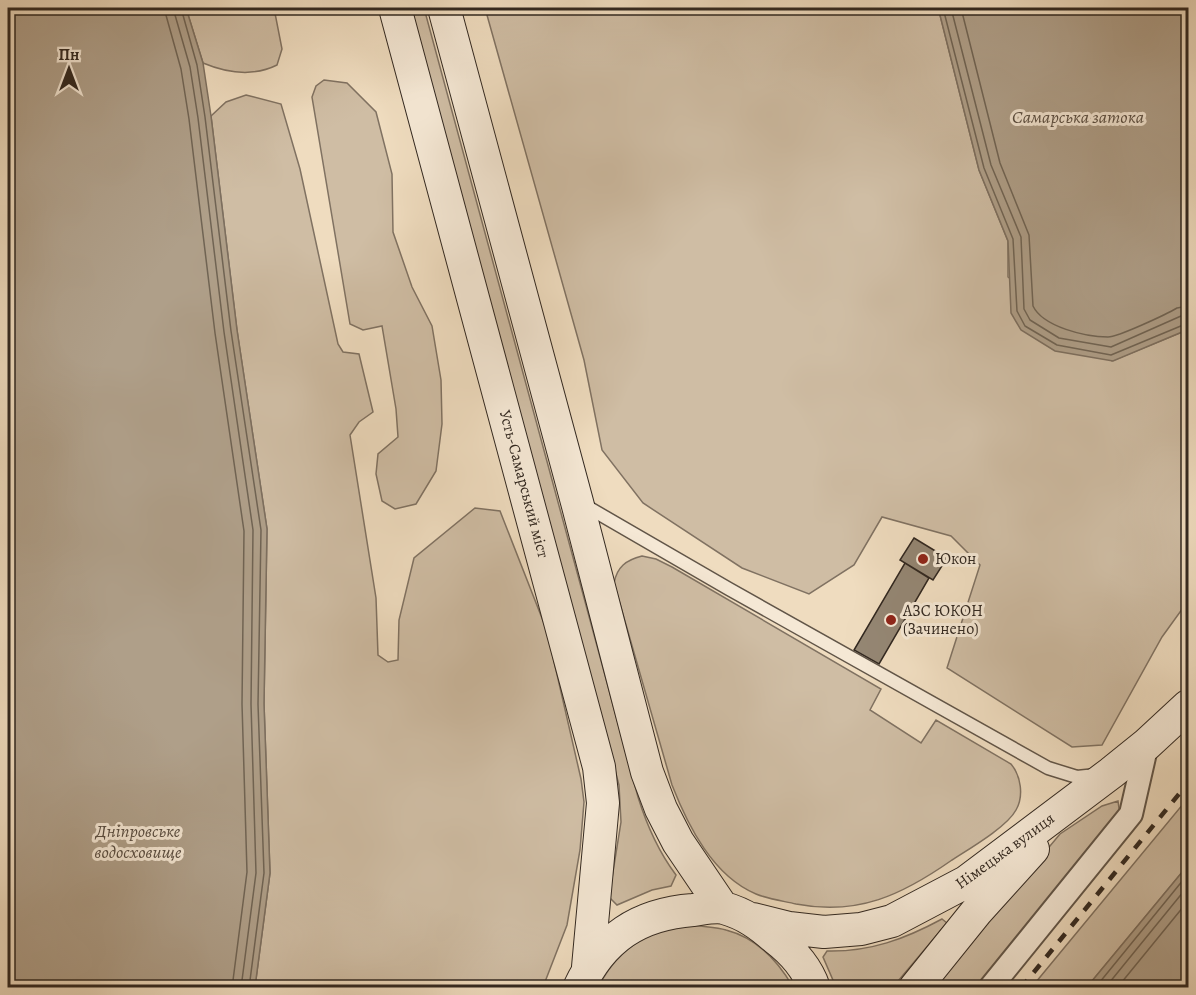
<svg xmlns="http://www.w3.org/2000/svg" width="1196" height="995" font-family="Alegreya,serif">
	<rect width="100%" height="100%" fill="#efdcbf"/>
	<filter id="stains"><feTurbulence type="fractalNoise" baseFrequency=".00333" numOctaves="4"/><feColorMatrix values="0 0 0 0 .2 0 0 0 0 .09 0 0 0 0 .02 0 0 0 .5 -.17"/></filter>
	<radialGradient id="worn" r=".72"><stop offset=".6" stop-color="#630" stop-opacity="0"/><stop offset="1" stop-color="#630" stop-opacity=".3"/></radialGradient>
	<path fill="#cfbda4" stroke="#807262" stroke-width="1.5" d="M186,8h88l8,41 -5,16c-24,12 -50,8 -74,-2z
		M411,8h13l214,789c9,29 20,54 38,78l-5,11 -19,4 -35,15 -8,-8 12,-75 -2,-37z
		M485,8h451l4,7 39,155 29,71v36l104,84 70,-29 6,-5v274l-26,36 -60,108 -30,2 -125,-79 33,-103 -29,-29 -69,-19 -28,48 -45,29 -67,-26 -99,-65 -41,-53 -18,-90z
		M324,80l23,3 29,29 16,62 1,58 19,55 20,39 9,54 1,44 -6,47 -20,33 -21,5 -13,-8 -6,-27 2,-20 20,-17 -2,-28 -14,-83 -19,4 -13,-6 -38,-227 4,-11z
		M246,95l35,9 19,65 38,175 5,8 16,2 14,58 -14,10 -9,13 26,163 2,57 10,7 10,-2 1,-40 15,-62 61,-50 25,3 47,120 34,148 3,23 -4,48 -13,75 -24,62h-288l15,-114 -6,-169 3,-175 -30,-199 -26,-214 15,-14z
		M642,556l14,3 16,8 209,122 -11,21 51,33 15,-23 75,44c10,12 13,32 5,46 -9,17 -47,39 -64,50 -50,35 -94,56 -156,44 -13,-3 -28,-5 -40,-10 -43,-18 -68,-68 -84,-109l-58,-202c3,-16 12,-23 28,-27z
		M1188,798v67l-101,122 -56,1z
		M1118,801l2,15 -134,171 -55,1 129,-154 42,-28z
		M942,919l5,4 -54,64h-57l-13,-30 4,-6c43,1 78,-12 115,-32z
		M693,925c11,2 23,2 33,5 31,8 52,31 67,57l-195,1c12,-26 35,-48 62,-57 10,-3 23,-4 33,-6z"/>
	<path fill="#af9f89" stroke="#7d6f5f" stroke-width="1.5" d="M8,8h178l17,55 8,53 26,214 30,199 -3,175 6,169 -15,114h-247z
		M936,8h252v319l-6,5 -69,29 -58,-10 -34,-21 -10,-17 -3,-72 -29,-71 -39,-155z
		M1188,865v122h-101z"/>
	<g fill="none" stroke-linecap="round" stroke-linejoin="round">
		<path stroke="#706454" stroke-width="1.5" d="M164,8l17,61 8,50 26,214 29,198 -2,173 5,168 -15,116
			M173,8l17,59 8,51 26,214 29,198 -2,174 5,169 -15,115
			M181,8l16,57 8,52 26,214 30,199 -3,174 6,169 -15,115
			M943,8l41,160 29,71 4,72 8,15 32,19 54,10 77,-32
			M951,8l40,157 30,72 3,72 6,11 29,18 52,9 70,-31 7,-1
			M961,8l39,155 29,72 4,71c10,21 53,31 75,31 10,0 59,-23 69,-29l11,-2
			M1095,988l93,-114
			M1105,988l83,-102
			M1117,988l71,-87"/>
	</g>
	<path fill="#948673" stroke="#322820" stroke-width="1.5" d="M914,538l33,20 -14,22 -33,-20z
		M905,563l24,15 -50,86 -25,-14z"/>
	<g fill="none" stroke-linecap="round" stroke-linejoin="round">
		<defs>
			<path id="lane" d="M584,505l145,84 319,179 29,9 19,-2"/>
			<path id="street" d="M990,988l141,-174 16,-70"/>
			<path id="secondary" d="M395,8l204,759 4,36 -15,164
				M444,8l133,494 70,270 14,37 17,33 44,65
				M753,919l36,9 35,4 37,-3 31,-8 74,-39 145,-109 36,-29 41,-38
				M579,988c23,-50 60,-74 114,-78 9,-1 22,-4 31,-2 21,6 35,16 51,30 17,13 32,29 39,50
				M915,988l62,-77 56,-62"/>
		</defs>
		<use href="#lane" stroke="#615548" stroke-width="15"/>
		<use href="#street" stroke="#615548" stroke-width="26"/>
		<use href="#secondary" stroke="#322820" stroke-width="34"/>
		<use href="#lane" stroke="#f5e8d5" stroke-width="12"/>
		<use href="#street" stroke="#f5e8d5" stroke-width="22"/>
		<use href="#secondary" stroke="#f5e8d5" stroke-width="32"/>
		<path stroke="#322820" stroke-width="4.5" stroke-dasharray="10 10" stroke-linecap="butt" d="M1021,988l167,-205"/>
	</g>
	<g fill="#8f2418" stroke="#f5e8d5" stroke-width="2">
		<circle cx="923" cy="559" r="6"/>
		<circle cx="891" cy="620" r="6"/>
	</g>
	<g text-anchor="middle" dominant-baseline="central" stroke-width="6" stroke-linejoin="round" paint-order="stroke">
		<g font-size="16" fill="#322820" stroke="#f5e8d5">
			<text transform="translate(524 484) rotate(75)">Усть-Самарський міст</text>
			<text transform="translate(1005 851) rotate(-36)">Німецька вулиця</text>
		</g>
		<g font-size="16" fill="#322820" stroke="#f5e8d5" text-anchor="start">
			<text x="935" y="559">Юкон</text>
			<text x="903" y="611">АЗС ЮКОН<tspan x="903" dy="18">(Зачинено)</tspan></text>
		</g>
		<g font-size="18" font-style="italic" fill="#584c40" stroke="#f5e8d5">
			<text x="1078" y="117">Самарська затока</text>
			<text x="138" y="831">Дніпровське<tspan x="138" dy="21">водосховище</tspan></text>
		</g>
	</g>
	<rect width="1196" height="995" fill="none" stroke="#efdcbf" stroke-width="30"/>
	<rect x="9" y="9" width="1178" height="977" fill="none" stroke="#322820" stroke-width="3"/>
	<rect x="15" y="15" width="1166" height="965" fill="none" stroke="#322820" stroke-width="1.5"/>
	<g transform="translate(69 69)" stroke="#f5e8d5" stroke-width="4.5" paint-order="stroke">
	<path d="M0-4.5L10 22L0 15L-10 22Z" fill="#322820"/>
	<text y="-9" font-size="16" font-weight="bold" text-anchor="middle" fill="#322820">Пн</text>
	</g>
	<rect width="100%" height="100%" filter="url(#stains)"/>
	<rect width="100%" height="100%" fill="url(#worn)"/>
</svg>
